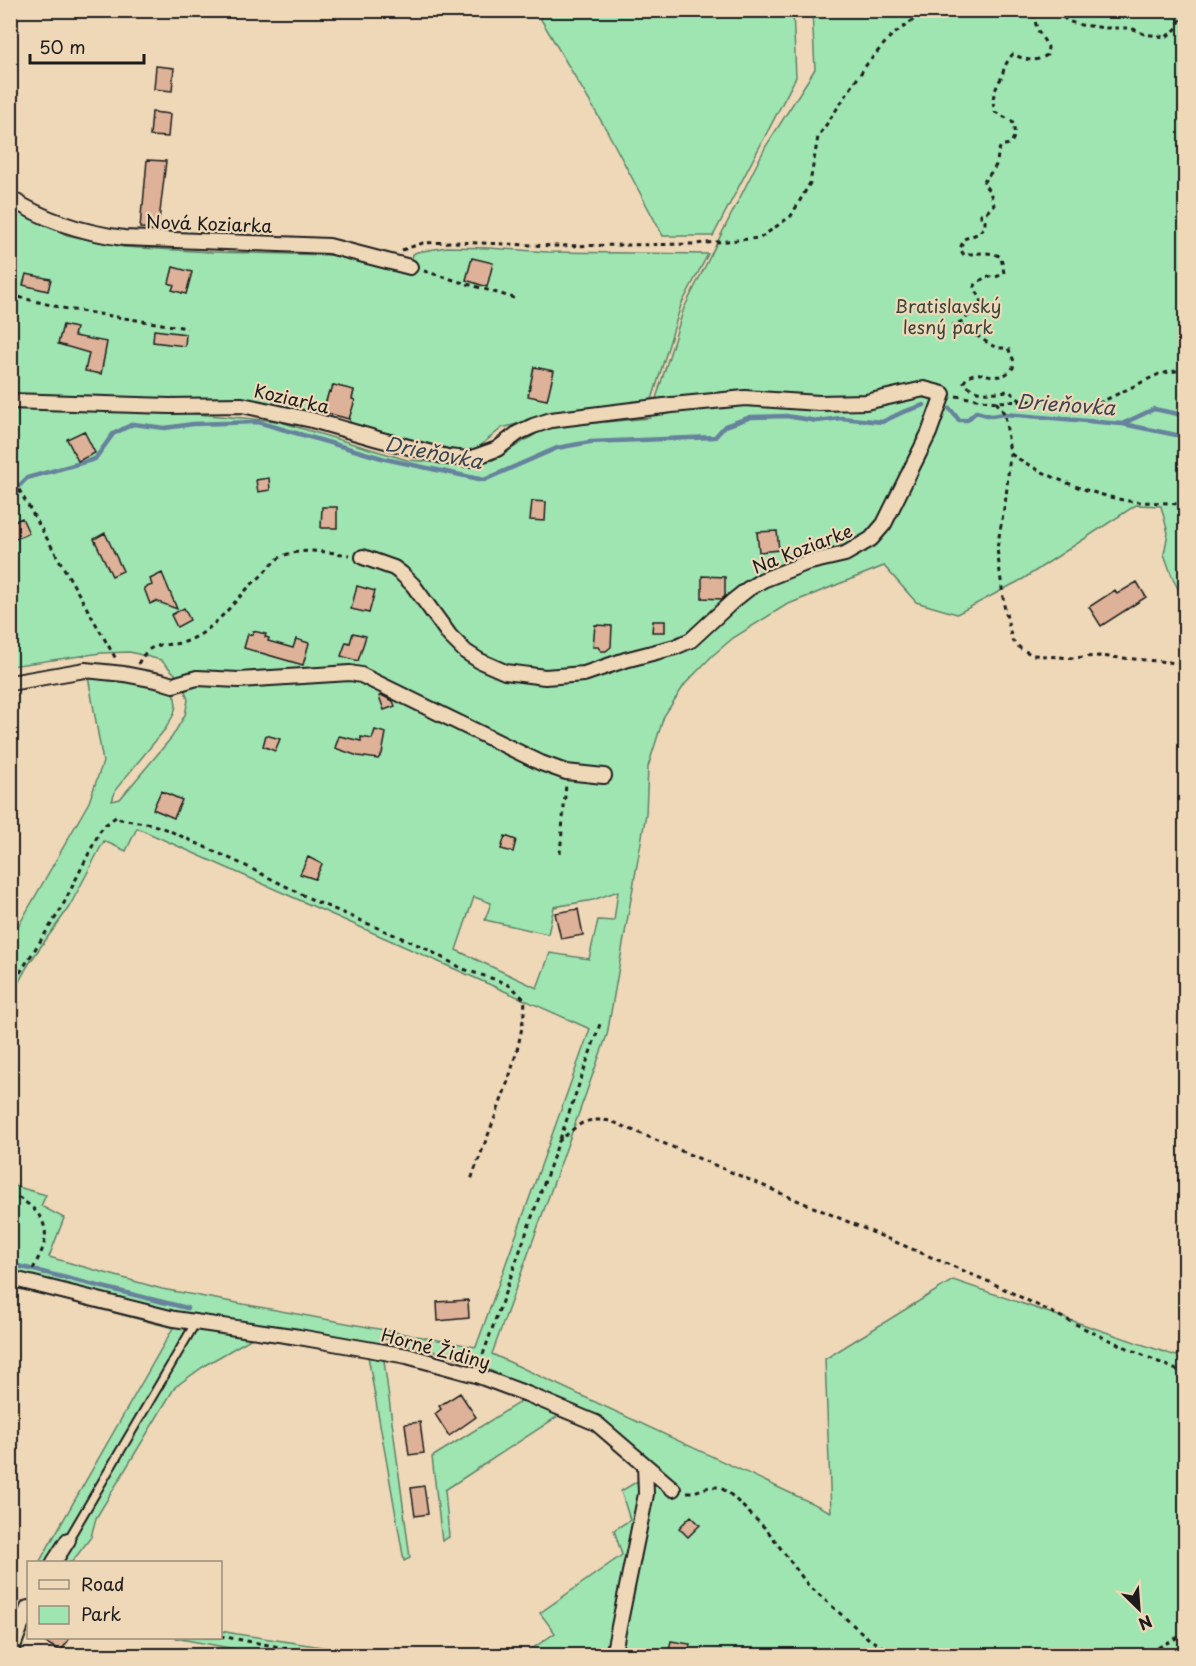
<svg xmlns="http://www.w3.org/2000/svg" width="1196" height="1666" font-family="'Playpen Sans',sans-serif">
	<rect width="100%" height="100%" fill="#efd8b8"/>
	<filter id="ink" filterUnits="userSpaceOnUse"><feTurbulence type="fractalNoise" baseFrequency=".0167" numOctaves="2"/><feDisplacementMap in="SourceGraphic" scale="12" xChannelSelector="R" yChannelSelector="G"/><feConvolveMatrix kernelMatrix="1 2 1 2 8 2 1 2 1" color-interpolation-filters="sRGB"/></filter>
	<g filter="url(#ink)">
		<path fill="#9fe5b2" stroke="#5e8067" stroke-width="1.5" fill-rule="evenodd" d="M536,11h257l3,66 -83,159h-50l-57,-107z
			M812,11h373v591l-12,-23 -9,-25 4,-21 -7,-27 -25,-1 -113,74 -66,35 -41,-12 -32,-36 -98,39 -53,33 -21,18 -27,28 -21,32 -16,51 -2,47 -39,221 -115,319 339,158 -6,-153 128,-79 223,76 9,-7v306h-662l32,-22 -15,-20 82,-58 -8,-25 16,-10 -9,-29 17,-10v-11l-47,-41 -33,-13 -113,74 4,47 -7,4 -10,-84 88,-55 15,-11 -61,-28 -28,-9 -65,-16 29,220 -6,3 -36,-205 -116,-18 -45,26 -32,23 -79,131 -5,19 -19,25h-30l-2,-1 133,-233 -162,-42v-101l35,10 -5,11 23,12 -15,39 113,32 314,58 114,-318 -453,-201 -11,23 -22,-10c-12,22 -23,45 -35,66 -19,30 -52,64 -58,99v-67l78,-137 14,-40 -15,-86 33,2 49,10 5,10 1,7 -2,9 -8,14 -50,61 -4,12 8,-2 52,-62 13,-22 3,-15 -4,-13 -9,-13 -14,-14 -31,-8 -29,1 -90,13v-460l28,17 28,12 57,12 87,5 121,3 77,18 4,-19 4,-2 30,-5 42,1 59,4 160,2 -27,51 -30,98 -108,14 -41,11 -32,26 -119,-30 -2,-5 5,-19 -2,-1 2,-8 -20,-6 -3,7 -2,-1 -6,21 -7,3 -75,-16 -68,13 104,9 130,39 65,5 21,-5 54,-33 103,-9 34,-110 82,-162 49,-77zM855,540l7,5 -114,44 -72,56 4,-7 14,-10 46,-41 17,-12 57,-22 31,-8zM618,891l-4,30 -16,-1 -9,39 -39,-6 -13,35 -81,-38 18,-53 17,6 -6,17 63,14 6,-27 39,-7z
			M221,1631l16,3 137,21h-106l-93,-17h45z"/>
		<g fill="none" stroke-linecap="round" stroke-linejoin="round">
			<path stroke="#66829c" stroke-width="4.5" d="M950,409l9,11h8l9,-8 15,4 14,-2 117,10 32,-15 29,6 3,-2
				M1123,424l63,13
				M19,486l8,-8 68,-19 18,-25 20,-10 32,4 28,-4 65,-2 127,37 99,21 73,-32 33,-6 125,-5 10,-11 26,-9 35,-1 31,5 24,-3 41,4 21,-10 21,-7
				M10,493l3,-2
				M10,1264l177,44"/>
		</g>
		<path fill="#deb298" stroke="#1c1c1c" stroke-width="1.5" d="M156,66l18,2 -2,23 -18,-2z
			M152,112l18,2 -2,23 -18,-1z
			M147,160l19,1 -8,68 -18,-1 2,-23h1z
			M472,258l21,5 -6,24 -21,-7z
			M173,267l19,5 -6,22 -14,-4 2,-5 -5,-2z
			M26,274l25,5 -3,12 -25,-6z
			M63,325l13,3 -2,8 33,6 -6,32 -16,-3 4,-18 -31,-9z
			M154,330l32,4 -1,12 -32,-4z
			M534,367l20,4 -7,29 -19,-4z
			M333,385l21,5 -2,9 3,1 -6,19 -26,-7 6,-21 2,1z
			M84,431l11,22 -17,8 -11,-22z
			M269,478l1,12 -12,2 -2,-12z
			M532,501l14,1 -1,19 -15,-1z
			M322,507h15v21h-16z
			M22,518l7,15 -19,8v-18z
			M777,531l2,19 -20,2 -2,-20z
			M105,533l18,38 -11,5 -18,-37z
			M162,573l15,36 -21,-8 -6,3 -6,-16 8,-3 -2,-6z
			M702,576l23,1v19l-3,3 -20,-1z
			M1137,582l9,15 -45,29 -12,-19 26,-17 2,4z
			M357,586l18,5 -6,22 -18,-4z
			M184,608l6,12 -13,7 -6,-12z
			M653,621h12v11h-13z
			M595,625l17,1 -1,21 -5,4h-5l-3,-4h-5z
			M253,631l13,3 -1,3 4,1 -1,3 25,7 3,-9 13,4 -6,22 -59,-17 4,-14 4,1z
			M353,633l13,3 -8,25 -17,-5 5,-14 4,1z
			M381,695l12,6 2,5 -11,4 -5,-14z
			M375,730l11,3 -4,21 -4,5 -20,-3 -23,-8 4,-12 22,5v-4l11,2z
			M266,735l14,4 -5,12 -12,-5z
			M161,791l21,9 -8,18 -21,-9z
			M505,836l11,4 -3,12 -12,-3z
			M308,857l14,7 -7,15 -15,-5z
			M578,909l5,26 -22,4 -6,-26z
			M468,1300l1,18 -31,3 -1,-19z
			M460,1393l16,24 -27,19 -14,-22 6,-5 -2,-3z
			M420,1422l4,31 -15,2 -4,-31z
			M424,1486l4,28 -13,2 -4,-28z
			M691,1516l9,9 -12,12 -9,-9z
			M37,1638h33l-9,13z
			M671,1641l19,3 -2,12 -20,-2z"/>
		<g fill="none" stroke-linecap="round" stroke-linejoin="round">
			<defs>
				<path id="lane" d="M68,1540l128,-218"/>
				<path id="street" d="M10,198c34,22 75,35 114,40l205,8 81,21
					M10,401l159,5 73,-1 70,15 66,19 69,18 22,2 28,-10 21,-16 15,-7 18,-6 121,-15 73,-7 74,5 47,-1 58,-13 19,5 -14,39 -45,91 -13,15 -26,15 -39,9 -43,17 -15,9 -15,12 -42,39 -16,7 -50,13 -41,14 -39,3 -40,-5 -25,-11 -14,-9 -16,-16 -37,-51 -11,-11 -8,-6 -31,-11
					M10,683l75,-13 39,4 36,7 13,4 24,-7 42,2 111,-7 11,2 180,88 25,9 38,4
					M10,1278l164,41 125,18 108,19 69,19 51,19 69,29 77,66
					M54,1562l14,-22
					M10,1654l18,-46
					M613,1656l33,-162 -1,-29"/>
			</defs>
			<use href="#lane" stroke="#1c1c1c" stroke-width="11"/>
			<use href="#street" stroke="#1c1c1c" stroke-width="18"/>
			<path stroke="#1c1c1c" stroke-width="3" stroke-dasharray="4.5 4.5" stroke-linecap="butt" d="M1057,10l10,11 14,4 25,3h25l13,6 22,3 10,-8 9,-19
				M402,250l21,-7 31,-1 102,4 139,-2 65,-6 31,-22 19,-33 8,-46 49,-73 23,-27 37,-27
				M424,271l90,27
				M10,295l57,14 120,19
				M956,396l40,6 33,-1 36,7 34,-5 60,-29 27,-5
				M1021,401l-12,-10c-15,1 -35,5 -45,-9 10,-18 28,0 42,-8 2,-1 4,-4 7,-6l1,-7 -6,-13h-10l-7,-3 -27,-18 -11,-2 10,-4 5,-5 15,-4 -2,-13 -7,-12 3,-4 10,-7c7,2 11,1 17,-3l-3,-16c-10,-6 -25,-4 -37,-2l-4,-6 4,-10 13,-5 8,-7v-6l-4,-3v-4l6,-2 7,-7 -4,-13 -7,-9c4,-6 10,-12 13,-18 3,-7 0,-13 6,-20 14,1 14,-14 10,-24l-17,-9c-4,-14 -1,-20 5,-32 3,-4 3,-10 5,-14 2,-4 5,-9 8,-12 11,6 23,9 34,1l1,-8 -11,-18 -4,-17 2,-2
				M996,402l9,12 5,40 -4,43 -9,51 7,57 8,35 9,9 12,6 39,3 26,-2 71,6 17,4
				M1011,454c31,21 81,41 118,47 19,2 38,1 57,4
				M10,474l106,185
				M138,664c13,-24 21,-17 43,-21 6,-1 15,-6 20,-9 20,-14 33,-32 50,-49 3,-3 7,-6 10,-9 7,-8 14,-17 24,-21 21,-7 43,-3 64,0
				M560,854l6,-70
				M10,988l51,-79 39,-78 5,-6 12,-9 3,3 31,5 17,6 76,35 73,37 106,45 40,22 34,11 14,6 14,14c-3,60 -34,124 -54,180
				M560,1139l40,-115
				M10,1193c20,10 41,26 34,51 -2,9 -8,17 -11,26
				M480,1363l79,-222c21,-17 24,-24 52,-20l381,162 106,52 81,36 7,1
				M687,1492h7l15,-5h10l10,6 38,37 41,55 61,54 28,17
				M220,1636l108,20
				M1142,1656l44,-23"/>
			<use href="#lane" stroke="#efd8b8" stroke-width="7"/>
			<use href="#street" stroke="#efd8b8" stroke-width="14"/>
		</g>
	</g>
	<g text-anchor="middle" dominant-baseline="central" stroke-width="4.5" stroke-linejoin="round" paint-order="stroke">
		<g font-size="18" fill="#1c1c1c" stroke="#efd8b8">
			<text transform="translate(209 223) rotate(2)">Nová Koziarka</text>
			<text transform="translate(292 398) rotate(13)">Koziarka</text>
			<text transform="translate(802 548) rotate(-21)">Na Koziarke</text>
			<text transform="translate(436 1348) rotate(15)">Horné Židiny</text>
		</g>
		<g font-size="18" fill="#36443a" stroke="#efd8b8">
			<text x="948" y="305">Bratislavský<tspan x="948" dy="21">lesný park</tspan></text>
		</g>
		<g font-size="20" font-style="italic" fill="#3b4652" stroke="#efd8b8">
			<text transform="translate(1066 404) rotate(4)">Drieňovka</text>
			<text transform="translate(434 452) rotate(11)">Drieňovka</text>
		</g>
	</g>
	<rect width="1196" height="1666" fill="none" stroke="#efd8b8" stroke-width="36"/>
	<rect x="18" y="18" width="1160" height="1630" fill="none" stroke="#1c1c1c" stroke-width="2" filter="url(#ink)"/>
	<rect x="27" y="1561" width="195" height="78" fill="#efd8b8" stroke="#9b8d7a" stroke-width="1.5"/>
	<rect x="39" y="1580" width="30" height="9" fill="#efd8b8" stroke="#9b8d7a" stroke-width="1.5"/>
	<text x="81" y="1591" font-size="18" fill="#1c1c1c">Road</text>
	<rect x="39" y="1606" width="30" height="18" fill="#9fe5b2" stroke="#9b8d7a" stroke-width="1.5"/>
	<text x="81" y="1621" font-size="18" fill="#1c1c1c">Park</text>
	<g transform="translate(1139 1609) rotate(155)" stroke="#efd8b8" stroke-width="4.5" paint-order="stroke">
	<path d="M0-4.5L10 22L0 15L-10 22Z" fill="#1c1c1c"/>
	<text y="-9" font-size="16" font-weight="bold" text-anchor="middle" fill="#1c1c1c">N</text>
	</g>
	<path d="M30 54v9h114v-9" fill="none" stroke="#1c1c1c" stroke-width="3"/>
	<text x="39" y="54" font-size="18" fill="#1c1c1c" stroke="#efd8b8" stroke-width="4.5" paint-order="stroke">50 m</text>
</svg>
